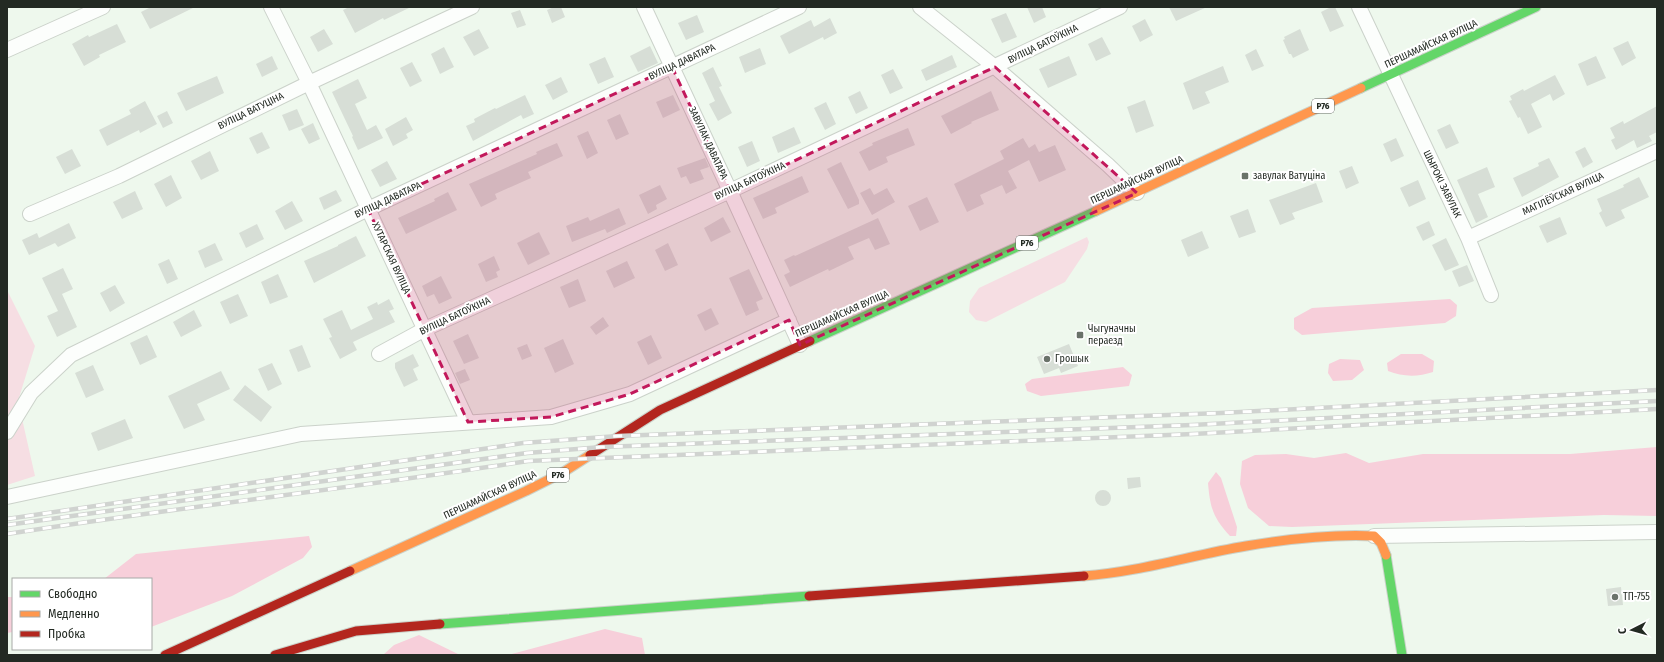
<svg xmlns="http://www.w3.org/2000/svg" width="1664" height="662" font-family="'Fira Sans Condensed',sans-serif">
	<rect width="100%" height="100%" fill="#eef8ed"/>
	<path fill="#f6dee3" d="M1087,237l2,5 -2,7 -22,33 -79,40 -10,-2 -7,-8 1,-11 9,-13z
		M7,290l28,56 -17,55 17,75 -28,9z"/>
	<path fill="#f7cfda" d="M1450,299l7,6 -1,11 -11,7 -143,12 -8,-6v-11l18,-10z
		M1401,354h21l12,7 -1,11c-15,5 -30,5 -45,-1l-1,-8z
		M1340,359l20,1 4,10 -12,10 -19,1 -5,-8 1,-9z
		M1123,367l9,8 -3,11 -88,10 -14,-5 -2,-7 7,-5z
		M1657,447v69l-53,-1 -312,12 -23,-1 -21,-18 -8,-24 2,-23 13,-6 31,-1 28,4 32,-5 23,10 54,-9h147z
		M1216,472l5,6 16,49 -1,9h-6c-17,-18 -20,-29 -22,-53z
		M309,536l3,11 -9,11 -71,38 -81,31v-48h-47l32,-25z
		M7,597h6v35l-6,1z
		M605,629l37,9 3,17h-137z
		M419,635l41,20h-77l11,-10z"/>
	<path fill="#d7ded6" d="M151,7h44l-45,22 -9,-17z
		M349,7h62l-27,13 -1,-2 -28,15 -12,-23z
		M554,7h7l4,10 -13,6 -5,-13z
		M1027,7h15l4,10 -12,6z
		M1169,7h38l-31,14z
		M1331,7h4l9,19 -14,6 -9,-20z
		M520,10l6,15 -9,3 -6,-15z
		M1006,13l11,24 -15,6 -11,-24z
		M697,15l7,17 -18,8 -8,-17z
		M830,18l7,15 -13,7 -1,-3 -34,17 -9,-18 31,-16 3,7z
		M1145,19l8,16 -13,7 -8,-16z
		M117,24l9,18 -27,13 1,2 -16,9 -12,-22 16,-9 1,2z
		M324,29l9,15 -15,8 -8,-15z
		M479,29l10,19 -15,8 -11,-19z
		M1300,29l9,21 -16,8 -2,-4h-2l-6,-14 2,-1 -1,-2z
		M1102,37l9,17 -15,7 -8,-17z
		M1628,41l8,17 -14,8 -9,-18z
		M650,46l8,17 -20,9 -8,-16z
		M444,47l10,20 -14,7 -9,-20z
		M760,48l6,16 -21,9 -6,-16z
		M1256,49l8,17 -12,5 -7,-16z
		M952,55l5,12 -31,14 -5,-11z
		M272,56l6,13 -16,8 -6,-13z
		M1069,56l8,19 -29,13 -9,-19z
		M1596,56l10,22 -19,8 -9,-22z
		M605,57l9,20 -16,7 -9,-20z
		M412,62l10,19 -12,6 -10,-19z
		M1223,66l6,16 -24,10 5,11 -17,7 -10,-27z
		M713,67l9,19 -3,1 13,26 -14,8 -9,-17 6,-3 -13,-28z
		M893,69l10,19 -13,6 -9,-19z
		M1555,75l10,19 -12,7 -3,-7 -19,10 11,23 -14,7 -8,-17 -2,1 -9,-17 3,-1 -2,-4 13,-7 1,2z
		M217,76l7,17 -38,18 -9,-18z
		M561,77l7,15 -15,8 -8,-15z
		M358,79l9,19 -12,6 12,26 9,-5 7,13 -25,12 -6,-13 1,-1 -21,-44z
		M860,91l8,17 -12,6 -8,-17z
		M991,91l8,19 -28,12 1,1 -21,11 -10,-18z
		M525,95l9,19 -11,5 -2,-4 -48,26 -7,-15 9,-4 -1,-3 21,-11 1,1z
		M673,95l7,15 -17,8 -7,-16z
		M1145,100l9,26 -18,7 -9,-26z
		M145,101l12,23 -17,9 -1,-3 -32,16 -8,-16 32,-16 -2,-4z
		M826,102l10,22 -11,6 -11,-22z
		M1657,106v26l-8,4 3,5 -15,7 -3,-8 -18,10 -5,-10 4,-2 -5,-10 13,-7 1,3z
		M297,109l7,16 -15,6 -7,-16z
		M167,111l6,12 -10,5 -6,-12z
		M620,114l9,20 -13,6 -9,-20z
		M406,117l7,13 -7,4 2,4 -15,8 -8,-17z
		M313,123l7,16 -11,5 -8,-15z
		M1450,124l9,19 -13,6 -9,-19z
		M794,127l7,16 -23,10 -6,-16z
		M908,128l7,17 -29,12 2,5 -19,9 -10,-19 14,-7 -1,-2z
		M588,131l10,22 -11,6 -10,-23z
		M262,132l8,16 -13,6 -8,-16z
		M1023,138l6,10 6,-4 4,8 16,-7 11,25 -27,12 -10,-22 -21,11 9,17 -11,6 -4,-9 -22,10 4,9 -17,8 -13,-28 50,-25 -4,-8z
		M1396,138l8,18 -13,6 -8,-18z
		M752,141l8,20 -13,6 -9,-20z
		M557,143l6,13 -35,16 3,6 -36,16 2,5 -16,8 -12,-23 68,-30 -1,-2z
		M1585,147l8,15 -10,6 -8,-16z
		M72,149l9,17 -16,8 -9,-17z
		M210,151l9,20 -18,9 -10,-19z
		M705,158l4,9 -9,3 4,9 -14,5 -4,-8 -5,2 -4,-10z
		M1549,158l10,19 -37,20 -9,-19 26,-12 -1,-3z
		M387,161l10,18 -17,8 -9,-17z
		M841,162l18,38v4l-11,5 -21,-40z
		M1352,166l7,17 -13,6 -7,-18z
		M1487,167l8,20 -17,7 10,23 -12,6 -19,-43z
		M171,175l11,23 -16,9 -12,-23z
		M802,176l7,16 -34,16 2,5 -14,6 -10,-21z
		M1639,177l10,20 -28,13 4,8 -19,9 -7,-14 3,-2 -5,-12 27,-12 -1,-2z
		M1418,180l8,19 -17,8 -9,-19z
		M1316,183l7,19 -31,11 3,6 -15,6 -11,-25z
		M660,185l7,14 -11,6 1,4 -9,5 -9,-19z
		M870,188l4,7 13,-7 8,14 -23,13 -12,-22z
		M336,190l6,11 -18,9 -5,-12z
		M135,191l8,18 -21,10 -9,-17z
		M448,192l9,18 -51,24 -8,-16 37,-17 -1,-2z
		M927,197l12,25 -19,9 -12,-25z
		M292,201l11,20 -18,9 -10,-19z
		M619,208l7,16 -19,9 -2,-4 -33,13 -6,-16 22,-9 2,4z
		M1248,209l8,23 -17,6 -9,-22z
		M723,217l8,15 -20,10 -7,-14z
		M1560,217l7,17 -20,9 -8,-17z
		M878,218l12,26 -15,6 -6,-12 -21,9 6,12 -25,12 -1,-2 -38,18 -6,-12 6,-3 -6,-12 10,-5 1,1z
		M1429,221l6,14 -12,6 -7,-14z
		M69,223l7,15 -18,9 -3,-4 -26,12 -7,-15 15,-7 2,5z
		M257,224l7,15 -18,9 -7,-15z
		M1202,231l7,17 -21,9 -7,-17z
		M539,232l11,22 -22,11 -11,-22z
		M356,236l10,20 -52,27 -10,-22 34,-15v-1z
		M1446,238l13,27 -14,6 -13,-26z
		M215,243l8,17 -18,8 -7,-17z
		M668,243l10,22 -13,6 -10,-21z
		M494,256l6,14 -4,2 2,5 -12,5 -8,-18z
		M169,259l9,20 -11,5 -9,-20z
		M627,261l8,17 -21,10 -8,-17z
		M1467,265l7,16 -15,6 -7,-16z
		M63,268l10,21 -11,5 15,33 -20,10 -10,-21 11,-5 -16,-33z
		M749,269l14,30 -7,3 3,8 -13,6 -17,-38z
		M278,274l10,23 -18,7 -9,-22z
		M441,276l11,22 -13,6 -5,-10 -7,3 -5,-11z
		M578,279l8,22 -17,7 -9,-21z
		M115,285l10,18 -15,9 -10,-19z
		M238,294l10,22 -18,8 -10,-22z
		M389,299l5,10 -5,2 6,11 -42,20 4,8 -17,9 -11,-21 3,-1 -9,-18 19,-9 9,20 22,-11 -6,-12 10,-5 1,3z
		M711,308l8,16 -14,7 -8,-16z
		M194,310l8,16 -21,11 -8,-15z
		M603,317l6,9 -13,9 -6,-8z
		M468,334l11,24 -15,6 -11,-23z
		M147,335l10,22 -17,8 -10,-22z
		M651,335l11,23 -14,7 -11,-23z
		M563,339l11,25 -19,9 -11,-25z
		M527,344l5,12 -10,4 -5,-12z
		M1069,344l9,22 -17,7 -2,-5 -15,6 -7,-17z
		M302,345l9,22 -13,5 -9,-22z
		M413,354l6,12 -6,3 5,11 -14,7 -9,-19v-5z
		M272,363l10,21 -14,7 -10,-22z
		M93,365l11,25 -18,8 -11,-25z
		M465,369l5,11 -10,4 -5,-11z
		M221,371l9,18 -33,15 8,16 -21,9 -16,-33z
		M245,385l27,22 -11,15 -28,-22z
		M125,419l8,19 -35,13 -7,-18z
		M1140,477l1,10 -13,2 -1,-11z
		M1095 498a8 8 0 1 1 16 0a8 8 0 1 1-16 0Z
		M1621,587l2,18 -15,1 -2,-17z"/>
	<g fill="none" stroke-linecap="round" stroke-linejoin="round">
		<defs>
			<path id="street" d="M271,7l38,76 159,339
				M644,7l86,184 70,154
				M920,7l75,60 113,98 29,28
				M1359,7l109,231 23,57
				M7,50l96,-43
				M30,214l89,-38 190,-93 163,-76
				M1468,238l189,-87
				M379,354l46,-25 305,-138 390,-184
				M7,432l24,-39 40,-38 297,-146 431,-202
				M7,497l294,-63 250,-17 79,-23 159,-74
				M1374,536l283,-4"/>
			<path id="fast" d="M1361,88l175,-81
				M810,341l286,-130
				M1386,555l16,100
				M440,624l369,-28"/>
			<path id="slow" d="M1096,211l265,-123
				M350,571l176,-80 36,-18 28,-18
				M1084,576c55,-4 108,-21 162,-30 42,-7 86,-12 128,-10l7,7 5,12"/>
			<path id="jam" d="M590,455l70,-45 150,-69
				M809,596l275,-20
				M165,655l185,-84
				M275,655l81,-24 84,-7"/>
		</defs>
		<use href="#street" stroke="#cbd2ca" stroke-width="16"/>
		<use href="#fast" stroke="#cbd2ca" stroke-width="11"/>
		<use href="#slow" stroke="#cbd2ca" stroke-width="11"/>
		<use href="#jam" stroke="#cbd2ca" stroke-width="11"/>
		<use href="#street" stroke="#fcfefc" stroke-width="14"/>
		<use href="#fast" stroke="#63d668" stroke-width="9"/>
		<use href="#slow" stroke="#ff974d" stroke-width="9"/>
		<use href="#jam" stroke="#b3261e" stroke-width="9"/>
		<defs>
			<path id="rail" d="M7,519l516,-76 95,-7 603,-23 436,-23
				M7,525l520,-72 75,-6 590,-22 465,-24
				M7,534c173,-27 347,-46 521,-73l665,-27 464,-25"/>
		</defs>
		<use href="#rail" stroke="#d0d3d0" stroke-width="4.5"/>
		<use href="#rail" stroke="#fff" stroke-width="3" stroke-dasharray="9" stroke-linecap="butt"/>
	</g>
	<path fill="#c2185b" fill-opacity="0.2" stroke="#c2185b" stroke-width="3" stroke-dasharray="8 5" stroke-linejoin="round" d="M672,67l58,124 265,-124 142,126 -337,152 -11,-25 -159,74 -79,23 -83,5 -100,-213z"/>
	<g fill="#6a726a" stroke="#fff" stroke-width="1.5">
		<rect x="1241" y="172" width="8" height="8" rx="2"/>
		<rect x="1076" y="331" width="8" height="8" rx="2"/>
		<circle cx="1047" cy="359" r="4"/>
		<circle cx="1615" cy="597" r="4"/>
	</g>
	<g text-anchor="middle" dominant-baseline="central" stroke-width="4" stroke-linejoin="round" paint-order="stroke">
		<g fill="#fff" stroke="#656a65" stroke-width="1">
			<rect x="1312" y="99" width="22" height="14" rx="3"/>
			<rect x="1016" y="236" width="22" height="14" rx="3"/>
			<rect x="547" y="468" width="22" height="14" rx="3"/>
		</g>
		<g font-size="9" font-weight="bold" fill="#232a23">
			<text x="1323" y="106">Р76</text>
			<text x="1027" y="243">Р76</text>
			<text x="558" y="475">Р76</text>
		</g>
		<g font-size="10" fill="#232a23" stroke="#fff">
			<text transform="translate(1043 44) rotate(-26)">ВУЛІЦА БАТОЎКІНА</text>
			<text transform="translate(1431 44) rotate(-25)">ПЕРШАМАЙСКАЯ ВУЛІЦА</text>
			<text transform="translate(682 62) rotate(-25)">ВУЛІЦА ДАВАТАРА</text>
			<text transform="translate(251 111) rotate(-26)">ВУЛІЦА ВАТУЦІНА</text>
			<text transform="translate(708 143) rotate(65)">ЗАВУЛАК ДАВАТАРА</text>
			<text transform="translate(1137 180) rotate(-25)">ПЕРШАМАЙСКАЯ ВУЛІЦА</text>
			<text transform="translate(750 181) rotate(-25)">ВУЛІЦА БАТОЎКІНА</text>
			<text transform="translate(1442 184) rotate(64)">ШЫРОКІ ЗАВУЛАК</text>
			<text transform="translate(1563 194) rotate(-25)">МАГІЛЁЎСКАЯ ВУЛІЦА</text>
			<text transform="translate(388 200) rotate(-25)">ВУЛІЦА ДАВАТАРА</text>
			<text transform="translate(391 258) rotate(65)">ХУТАРСКАЯ ВУЛІЦА</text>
			<text transform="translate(842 314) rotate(-24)">ПЕРШАМАЙСКАЯ ВУЛІЦА</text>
			<text transform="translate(455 316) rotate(-25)">ВУЛІЦА БАТОЎКІНА</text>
			<text transform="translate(490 495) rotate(-25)">ПЕРШАМАЙСКАЯ ВУЛІЦА</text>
		</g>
		<g font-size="10" fill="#232a23" stroke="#fff" text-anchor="start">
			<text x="1253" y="176">завулак Ватуціна</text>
			<text x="1088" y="329">Чыгуначны<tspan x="1088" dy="12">пераезд</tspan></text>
			<text x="1055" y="359">Грошык</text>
			<text x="1623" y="597">ТП-755</text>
		</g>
	</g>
	<rect width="1664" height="662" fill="none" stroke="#232a23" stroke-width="16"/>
	<rect x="12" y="578" width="140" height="72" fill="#ffffff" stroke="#a7aaa7"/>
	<rect x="20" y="591" width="20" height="6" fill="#63d668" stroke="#a7aaa7"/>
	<text x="48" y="598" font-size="12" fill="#232a23">Свободно</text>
	<rect x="20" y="611" width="20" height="6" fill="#ff974d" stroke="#a7aaa7"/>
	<text x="48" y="618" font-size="12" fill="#232a23">Медленно</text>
	<rect x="20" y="631" width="20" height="6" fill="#b3261e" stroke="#a7aaa7"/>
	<text x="48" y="638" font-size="12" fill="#232a23">Пробка</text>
	<g transform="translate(1632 630) rotate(264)" stroke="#ffffff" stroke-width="3" paint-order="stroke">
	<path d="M0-3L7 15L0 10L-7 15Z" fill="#232a23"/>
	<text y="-6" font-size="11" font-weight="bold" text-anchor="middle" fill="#232a23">С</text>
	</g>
</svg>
